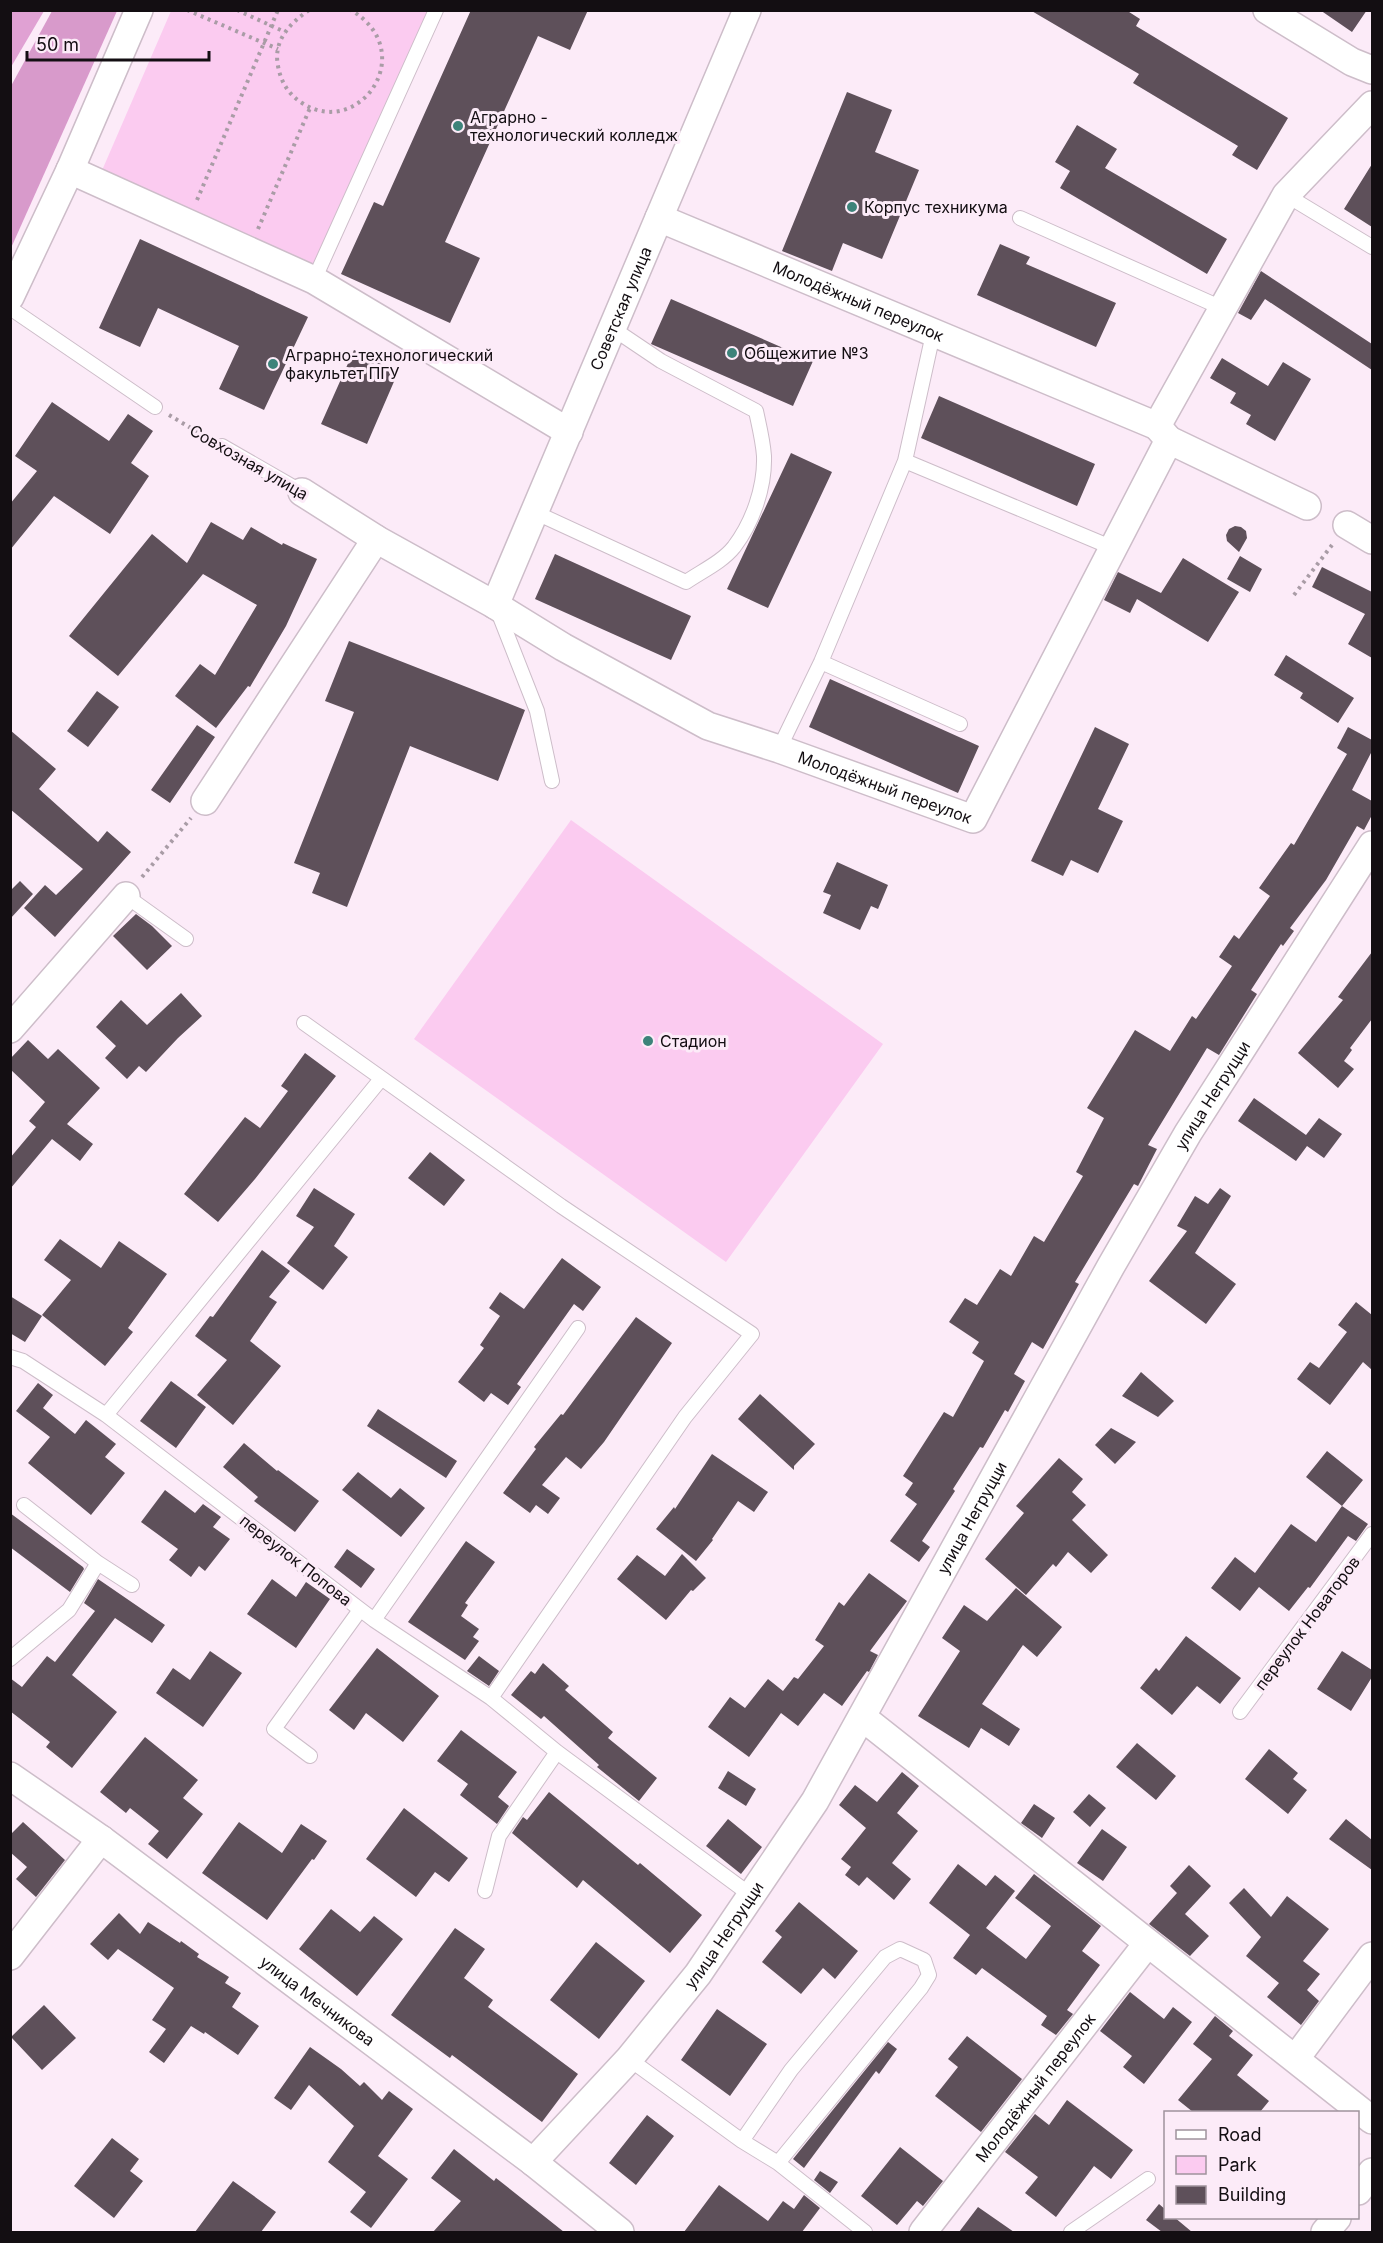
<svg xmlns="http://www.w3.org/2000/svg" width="1383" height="2243" font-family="Inter,sans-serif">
	<rect width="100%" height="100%" fill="#fcebf8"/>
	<path fill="#fbcbf0" d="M171,11h265l-122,269 -217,-98z
		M571,820l312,224 -157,218 -312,-223z"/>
	<path fill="#d89acb" d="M52,11h65l-106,237v-162z"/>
	<path fill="#e0a1d3" d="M11,10l33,1 -33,56 -1,-56z"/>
	<path fill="#5e505a" d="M471,10h117l-18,40 -32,-14 -93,206 35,16 -30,65 -109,-49 33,-72 9,4z
		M1030,10h96l14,9 -4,7 152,92 -31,52 -25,-15 6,-9 -105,-63 6,-9z
		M1320,10h47l-15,22z
		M847,92l45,18 -17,42 44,18 -37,89 -39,-16 -11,28 -50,-20z
		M1077,125l40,24 -12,19 122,71 -20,35 -147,-86 10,-17 -15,-9z
		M1372,164v63l-28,-18z
		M140,239l168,78 -44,93 -45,-21 20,-43 -81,-38 -18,39 -41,-19z
		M1000,244l30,13 -4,7 90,39 -20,44 -119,-52z
		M1261,271l111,73v26l-107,-71 -14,21 -13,-7z
		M671,299l142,62 -20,45 -142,-62z
		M354,350l45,20 -32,74 -46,-20z
		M1222,358l46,28 15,-24 28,17 -36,62 -29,-17 5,-9 -21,-12 6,-10 -26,-15z
		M939,396l156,68 -18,42 -156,-68z
		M52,402l57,39 19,-27 25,17 -22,32 18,13 -39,58 -56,-38 -44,54v-46l27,-33 -22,-15z
		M791,453l41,19 -64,136 -41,-19z
		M211,522l32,18 8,-13 31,18 1,-2 34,16 -31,67 -36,61 -2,-1 -32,42 -41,-32 25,-32 15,11 42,-70 -54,-31 -85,102 -49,-40 83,-102 35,29z
		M1235,526l6,1 5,4 1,7 -8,14 -12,-11 -1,-6 3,-6z
		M555,554l136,62 -20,44 -136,-61z
		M1240,556l22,13 -12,23 -23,-13z
		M1183,558l56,34 -31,50 -71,-43 -7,14 -26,-13 14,-28 43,21z
		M1322,567l50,25v66l-24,-14 17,-30 -53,-27z
		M349,641l176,69 -27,71 -88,-35 -63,161 -35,-14 8,-20 -26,-10 60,-151 -29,-11z
		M1286,655l68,43 -16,25 -38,-25 3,-5 -29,-18z
		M830,679l149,67 -21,47 -149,-66z
		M97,691l22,16 -31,40 -21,-16z
		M197,725l18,12 -45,66 -19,-13z
		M1095,727l34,17 -31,65 25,12 -25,52 -27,-13 -8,16 -32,-15z
		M1348,727l24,13v11l-20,39 20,11v14l-8,15 -7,-4 -31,54 -36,48 4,3 -11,15 -2,-2 -30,46 6,4 -38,61 -12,-7 -59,97 9,4 -19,37 -4,-2 -59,98 4,2 -36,65 -11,-7 -18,32 11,7 -17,31 -3,-2 -22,38 -3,-1 -27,42 2,2 -33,50 8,6 -11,15 -29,-21 27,-37 -12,-9 8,-12 -10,-7 41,-64 9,5 31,-56 -12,-8 7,-11 -30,-20 16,-24 12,7 23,-36 11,7 23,-40 10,6 39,-66 -7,-4 28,-54 -17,-10 48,-78 35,21 22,-35 4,3 36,-53 -13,-9 15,-22 5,4 31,-43 -11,-8 32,-45 3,2 53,-91 -10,-6z
		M10,730l46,39 -17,20 59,53 9,-11 24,21 -76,85 -31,-29 21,-23 11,10 27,-26 -73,-60z
		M837,862l51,23 -10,24 -7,-3 -11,24 -37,-17 8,-18 -8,-3z
		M20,881l13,13 -23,25v-28z
		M136,914l16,12 20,20 -25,24 -34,-34z
		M1372,952v67l-22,29 2,2 -8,11 10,8 -16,19 -40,-35 45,-53 -5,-3z
		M181,993l21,23 -24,22 -32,34 -7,-6 -12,13 -22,-21 11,-12 -20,-19 25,-27 26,25z
		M28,1040l20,19 10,-10 42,39 -33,36 26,20 -13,17 -28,-22 -42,50v-31l26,-31 -7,-6 16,-19 -35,-33v-10z
		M305,1053l31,23 -81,103 -37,43 -34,-28 61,-77 15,11 28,-37 -7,-5z
		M1254,1098l52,37 13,-17 23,16 -18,24 -17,-12 -11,15 -58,-40z
		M430,1152l35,28 -21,26 -36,-28z
		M314,1188l41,26 -21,32 14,11 -25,33 -36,-27 27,-36 -18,-11z
		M1220,1188l11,8 -36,57 41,31 -30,40 -57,-43 38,-50 -10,-5 18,-30 13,8z
		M60,1239l41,29 18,-27 48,33 -39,54 5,4 -28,34 -63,-51 29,-35 -27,-20z
		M262,1250l28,21 -21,26 8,5 -27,39 31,25 -48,59 -36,-30 30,-35 -32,-24 15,-20 3,1z
		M562,1258l39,29 -18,24 -9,-7 -57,80 4,3 -13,18 -17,-12 -7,9 -26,-20 26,-34 -4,-3 20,-29 -11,-8 11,-16 24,17z
		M10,1296l32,20 -17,26 -15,-9z
		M1356,1302l16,13v55l-9,-8 -33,43 -33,-26 13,-17 9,6 28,-36 -9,-7z
		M636,1317l36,26 -68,99 -23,27 -15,-12 -24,28 18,13 -12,16 -12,-9 -6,8 -27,-20 33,-44 -2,-2 27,-33 2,1z
		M1141,1372l33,29 -16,16 -36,-21z
		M171,1381l35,26 -30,41 -36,-27z
		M38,1383l15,12 -10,13 32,26 11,-14 30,24 -11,13 20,16 -34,42 -63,-52 22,-26 -34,-26z
		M760,1394l55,50 -21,22v4l-56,-51z
		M378,1409l79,52 -11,17 -79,-52z
		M1111,1428l25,14 -21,22 -20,-19z
		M244,1443l33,28 1,-1 41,31 -24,31 -41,-31 4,-4 -35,-30z
		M1327,1451l36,29 -21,26 -36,-29z
		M712,1454l56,38 -14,20 -16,-11 -26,38 1,1 -17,21 -40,-32 18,-22 1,2z
		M1059,1458l24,21 -11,13 14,13 -14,15 36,35 -17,18 -23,-21 -12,15 -3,-3 -27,31 -41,-36 39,-46 -8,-7z
		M358,1472l33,26 9,-10 25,20 -24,29 -59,-47z
		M165,1490l30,23 8,-9 18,13 -8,10 17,12 -25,32 -6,-5 -8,11 -22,-17 9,-11 -37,-27z
		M1342,1506l26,18 -12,17 -8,-5 -38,52 -2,-1 -19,24 -30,-24 -19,24 -29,-23 24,-31 20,16 36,-49 25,18z
		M10,1513l73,54 1,2 -14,23 -60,-45z
		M466,1541l29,21 -30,41 3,2 -7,11 18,13 -6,8 6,4 -14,19 -57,-38z
		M347,1549l28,20 -14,19 -27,-21z
		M682,1554l24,24 -13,13 -2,-1 -25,30 -49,-41 20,-24 28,21z
		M869,1573l38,28 -37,50 8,4 -9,17 -2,-1 -25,35 -18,-13 -26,33 -17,-13 -32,44 -41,-30 22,-30 15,11 23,-29 15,12 11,-14 4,2 26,-33 -9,-6 24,-38 5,4z
		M98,1579l67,46 -13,18 -37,-25 -43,57 45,37 -45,56 -26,-21 4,-5 -40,-31v-33l12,9 25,-31 8,6 40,-51 -11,-8z
		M272,1579l24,18 10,-15 24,17 -34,49 -49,-34z
		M1016,1588l46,39 -25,30 -14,-12 -41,59 38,25 -11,17 -28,-18 -12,20 -51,-32 42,-65 -18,-13 22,-33 23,16z
		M1186,1636l55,42 -21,26 -23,-18 -25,29 -32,-27 16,-20 3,3z
		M377,1648l62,48 -36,46 -37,-29 -12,17 -25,-20z
		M210,1651l32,22 -39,54 -47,-34 17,-25 17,12z
		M1342,1651l30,19v7l-21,34 -34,-22z
		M479,1656l20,15 -10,15 -22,-15z
		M543,1663l26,23 -4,4 48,42 -5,6 49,40 -18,23 -42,-34 2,-2 -55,-49 -3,3 -30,-24 20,-24 4,3z
		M461,1730l56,42 -19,25 11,9 -12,18 -37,-29 8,-11 -31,-23z
		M145,1737l53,43 -15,18 20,16 -36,45 -19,-15 11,-13 -29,-23 -4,5 -26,-21z
		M1137,1743l39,33 -20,24 -40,-33z
		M1269,1749l29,24 -5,6 14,11 -19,24 -43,-35z
		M728,1771l28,18 -10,17 -28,-18z
		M902,1772l17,14 -22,27 21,18 -26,32 19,16 -17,21 -27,-23 -8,9 -14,-11 6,-8 -10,-8 25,-31 -27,-23 16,-20 22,17z
		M549,1792l89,73 2,-2 62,52 -32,38 -87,-73 -6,8 -65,-55 11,-16 4,3z
		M1089,1794l17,14 -16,19 -17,-15z
		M1034,1804l21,14 -13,20 -21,-15z
		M404,1808l64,50 -19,24 -14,-10 -19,25 -50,-38z
		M728,1819l34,28 -21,27 -35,-28z
		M1346,1819l26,21v30l-43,-31z
		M23,1822l42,38 -29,37 -20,-18 11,-12 -17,-15v-17z
		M239,1822l43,31 19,-29 26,17 -13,19 -2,-1 -45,61 -65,-47z
		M1102,1829l25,18 -24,34 -26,-18z
		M958,1864l28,22 9,-11 20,16 -29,37 40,31 25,-33 -36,-28 19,-24 67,52 -19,25 18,14 -33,45 6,4 -17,21 -15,-10 6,-9 -65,-48 -6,7 -23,-17 17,-23 -41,-32z
		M1189,1865l22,21 -26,28 24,22 -19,20 -41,-32 28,-31 -7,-7z
		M1244,1888l27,29 16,-21 42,33 -26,32 17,13 -13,16 12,11 -18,24 -34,-28 12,-14 -33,-27 15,-19 -32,-34z
		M799,1902l59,49 -23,28 -12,-11 -22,26 -39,-32 20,-25 -7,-6z
		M331,1909l29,23 14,-16 29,23 -46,57 -58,-47z
		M119,1913l21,21 8,-12 32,21 1,-2 18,13 -2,3 32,20 -4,6 16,10 -9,14 27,19 -21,29 -33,-23 -1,2 -13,-8 -27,37 -15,-11 17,-23 -14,-9 22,-32 -56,-39 -10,11 -18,-16z
		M455,1928l30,21 -21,29 29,22 -5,7 90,67 -36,48 -90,-67 -2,3 -59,-43z
		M596,1942l49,39 -46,58 -49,-39z
		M1130,1992l34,27 9,-12 19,15 -48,62 -21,-17 9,-11 -32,-25z
		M44,2005l32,33 -34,32 -31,-33z
		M717,2009l50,35 -37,52 -49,-36z
		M1215,2016l18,15 -4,5 24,19 -16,20 32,26 -9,11h-67l-15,-12 34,-41 -19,-15z
		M967,2036l55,43 -41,53 -46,-36 23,-29 -10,-8z
		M888,2042l9,7 -18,25 -3,-3 -72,97 -11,-9z
		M310,2047l31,22 19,17 4,-4 18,18 7,-9 24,18 -35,47 30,23 -37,49 -21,-16 16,-20 -38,-30 26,-36 -45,-41 -18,25 -17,-12z
		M1067,2100l66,50 -22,29 -17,-13 -38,51 -31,-24 13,-16 -33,-25 30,-38 14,11z
		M647,2115l27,21 -38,49 -27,-22z
		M112,2138l27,21 -9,12 13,10 -29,37 -40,-32z
		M900,2147l43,34 -20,25 -6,-5 -20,24 -36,-29z
		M454,2149l40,32 2,-3 68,54h-131l28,-31 -30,-23z
		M820,2171l18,11 -8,11 -16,-13z
		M233,2181l43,31 -15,20h-66z
		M719,2185l49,36 15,-20 11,8 10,-14 16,13 -18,24h-118z
		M1159,2204l7,6v7h8l18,15h-30l-16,-12z
		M978,2207l36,25h-55z"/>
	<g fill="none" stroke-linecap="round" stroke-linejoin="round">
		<defs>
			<path id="service" d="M1286,195l86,52
				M1020,218l202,90
				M314,280l122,-270
				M10,308l145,99
				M222,446l80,46
				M905,461l208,87
				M534,512l152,70c16,-11 36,-20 48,-35 19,-25 31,-60 30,-91 -1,-15 -5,-31 -8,-45l-95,-50 -49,-33
				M497,609l40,102 15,70
				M821,662l139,62
				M779,749l42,-87 84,-201 28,-127
				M126,896l60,43
				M304,1023l257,183 191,128 -67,83 -194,281
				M10,1357l13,4 83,54 268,205 117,78 66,54 195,144
				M106,1415l275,-336
				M24,1505l74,58 34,22
				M374,1620l204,-292
				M10,1659l59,-49 29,-47
				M1240,1712l132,-178
				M310,1756l-36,-27 86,-119
				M485,1891l14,-55 58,-84
				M629,2059l113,82 36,22 87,69
				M742,2141l49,-71 94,-113 15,-8 24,11 5,15 -8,13 -143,175
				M1071,2232l77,-53"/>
			<g id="minor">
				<path d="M1267,10l85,52 20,8"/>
				<path d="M70,170l244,110 255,152"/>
				<path id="s1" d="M659,218l498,208 129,-231 86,-90"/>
				<path d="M10,297l60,-127 69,-160"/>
				<path d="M1169,440l138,66"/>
				<path id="s2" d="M302,492l74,47 119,66 68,42 145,79 71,23 194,70 196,-379 -12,-14"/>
				<path d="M1347,525l25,15"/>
				<path id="s3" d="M495,605l252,-595"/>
				<path d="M205,801l171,-262"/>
				<path d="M10,1029l116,-133"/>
				<path d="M862,1717l510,403"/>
				<path id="s4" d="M10,1776l91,63 432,323 87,70"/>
				<path d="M10,1956l91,-117"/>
				<path d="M1296,2058l76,-102"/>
				<path id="s5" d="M533,2162l96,-103 69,-85 117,-173 296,-535 77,-133 184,-288"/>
				<path d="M1358,2191l14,-19"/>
				<path id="s6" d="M923,2232l224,-288"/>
				<path d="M1325,2232l12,-14"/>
			</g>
		</defs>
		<use href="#service" stroke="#cdbdc9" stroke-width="16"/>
		<use href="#minor" stroke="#cdbdc9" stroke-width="30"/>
		<path stroke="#a99ca6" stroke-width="4" stroke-dasharray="3 4.5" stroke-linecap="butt" d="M187,10l91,39
			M237,10l48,22
			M309,10c-20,14 -36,31 -31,56 3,16 10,28 24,37 57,37 119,-51 49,-93
			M197,200l81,-190
			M258,229l52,-121
			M169,415l37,22
			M1294,595l38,-50
			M142,877l49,-59"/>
		<use href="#service" stroke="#fff" stroke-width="14"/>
		<use href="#minor" stroke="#fff" stroke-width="27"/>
	</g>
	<g fill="#3d837a" stroke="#fcebf8" stroke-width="2">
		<circle cx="458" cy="126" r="6"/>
		<circle cx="852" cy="207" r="6"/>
		<circle cx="732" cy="353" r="6"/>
		<circle cx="273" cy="364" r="6"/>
		<circle cx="648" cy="1041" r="6"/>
	</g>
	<g text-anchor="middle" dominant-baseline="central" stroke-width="6" stroke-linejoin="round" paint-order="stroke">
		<g font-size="16" fill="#130e12" stroke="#fcebf8" text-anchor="start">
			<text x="470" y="117">Аграрно -<tspan x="470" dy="18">технологический колледж</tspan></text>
			<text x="864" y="207">Корпус техникума</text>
			<text x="744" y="353">Общежитие №3</text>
			<text x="285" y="355">Аграрно-технологический<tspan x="285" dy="18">факультет ПГУ</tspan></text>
			<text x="660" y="1041">Стадион</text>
		</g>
		<g font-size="16" fill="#130e12" stroke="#fcebf8">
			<text stroke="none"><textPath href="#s1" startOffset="216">Молодёжный переулок</textPath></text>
			<text stroke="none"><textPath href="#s3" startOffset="322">Советская улица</textPath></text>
			<text transform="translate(249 462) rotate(30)">Совхозная улица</text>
			<text stroke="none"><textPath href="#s2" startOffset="656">Молодёжный переулок</textPath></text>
			<text stroke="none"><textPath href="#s5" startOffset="1269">улица Негруцци</textPath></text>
			<text stroke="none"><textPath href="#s5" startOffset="783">улица Негруцци</textPath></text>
			<text transform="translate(296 1560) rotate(38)">переулок Попова</text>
			<text transform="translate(1307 1623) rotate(-53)">переулок Новаторов</text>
			<text stroke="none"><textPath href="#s5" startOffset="297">улица Негруцци</textPath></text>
			<text stroke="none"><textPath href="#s4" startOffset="381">улица Мечникова</textPath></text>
			<text stroke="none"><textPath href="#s6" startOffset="183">Молодёжный переулок</textPath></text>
		</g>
	</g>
	<rect width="1383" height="2243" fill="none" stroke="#130e12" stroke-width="24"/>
	<rect x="1164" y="2111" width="195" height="108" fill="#fcebf8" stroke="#9f939c" stroke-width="1.5"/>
	<rect x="1176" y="2130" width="30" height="9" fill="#ffffff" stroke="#9f939c" stroke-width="1.5"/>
	<text x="1218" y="2141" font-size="18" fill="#130e12">Road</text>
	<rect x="1176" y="2156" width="30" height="18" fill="#fbcbf0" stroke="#9f939c" stroke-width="1.5"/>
	<text x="1218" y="2171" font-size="18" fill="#130e12">Park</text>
	<rect x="1176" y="2186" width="30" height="18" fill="#5e505a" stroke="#9f939c" stroke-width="1.5"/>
	<text x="1218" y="2201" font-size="18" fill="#130e12">Building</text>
	<path d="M27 51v9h182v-9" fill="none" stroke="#130e12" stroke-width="3"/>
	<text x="36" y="51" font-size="18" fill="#130e12" stroke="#fcebf8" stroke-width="4.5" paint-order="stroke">50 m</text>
</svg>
